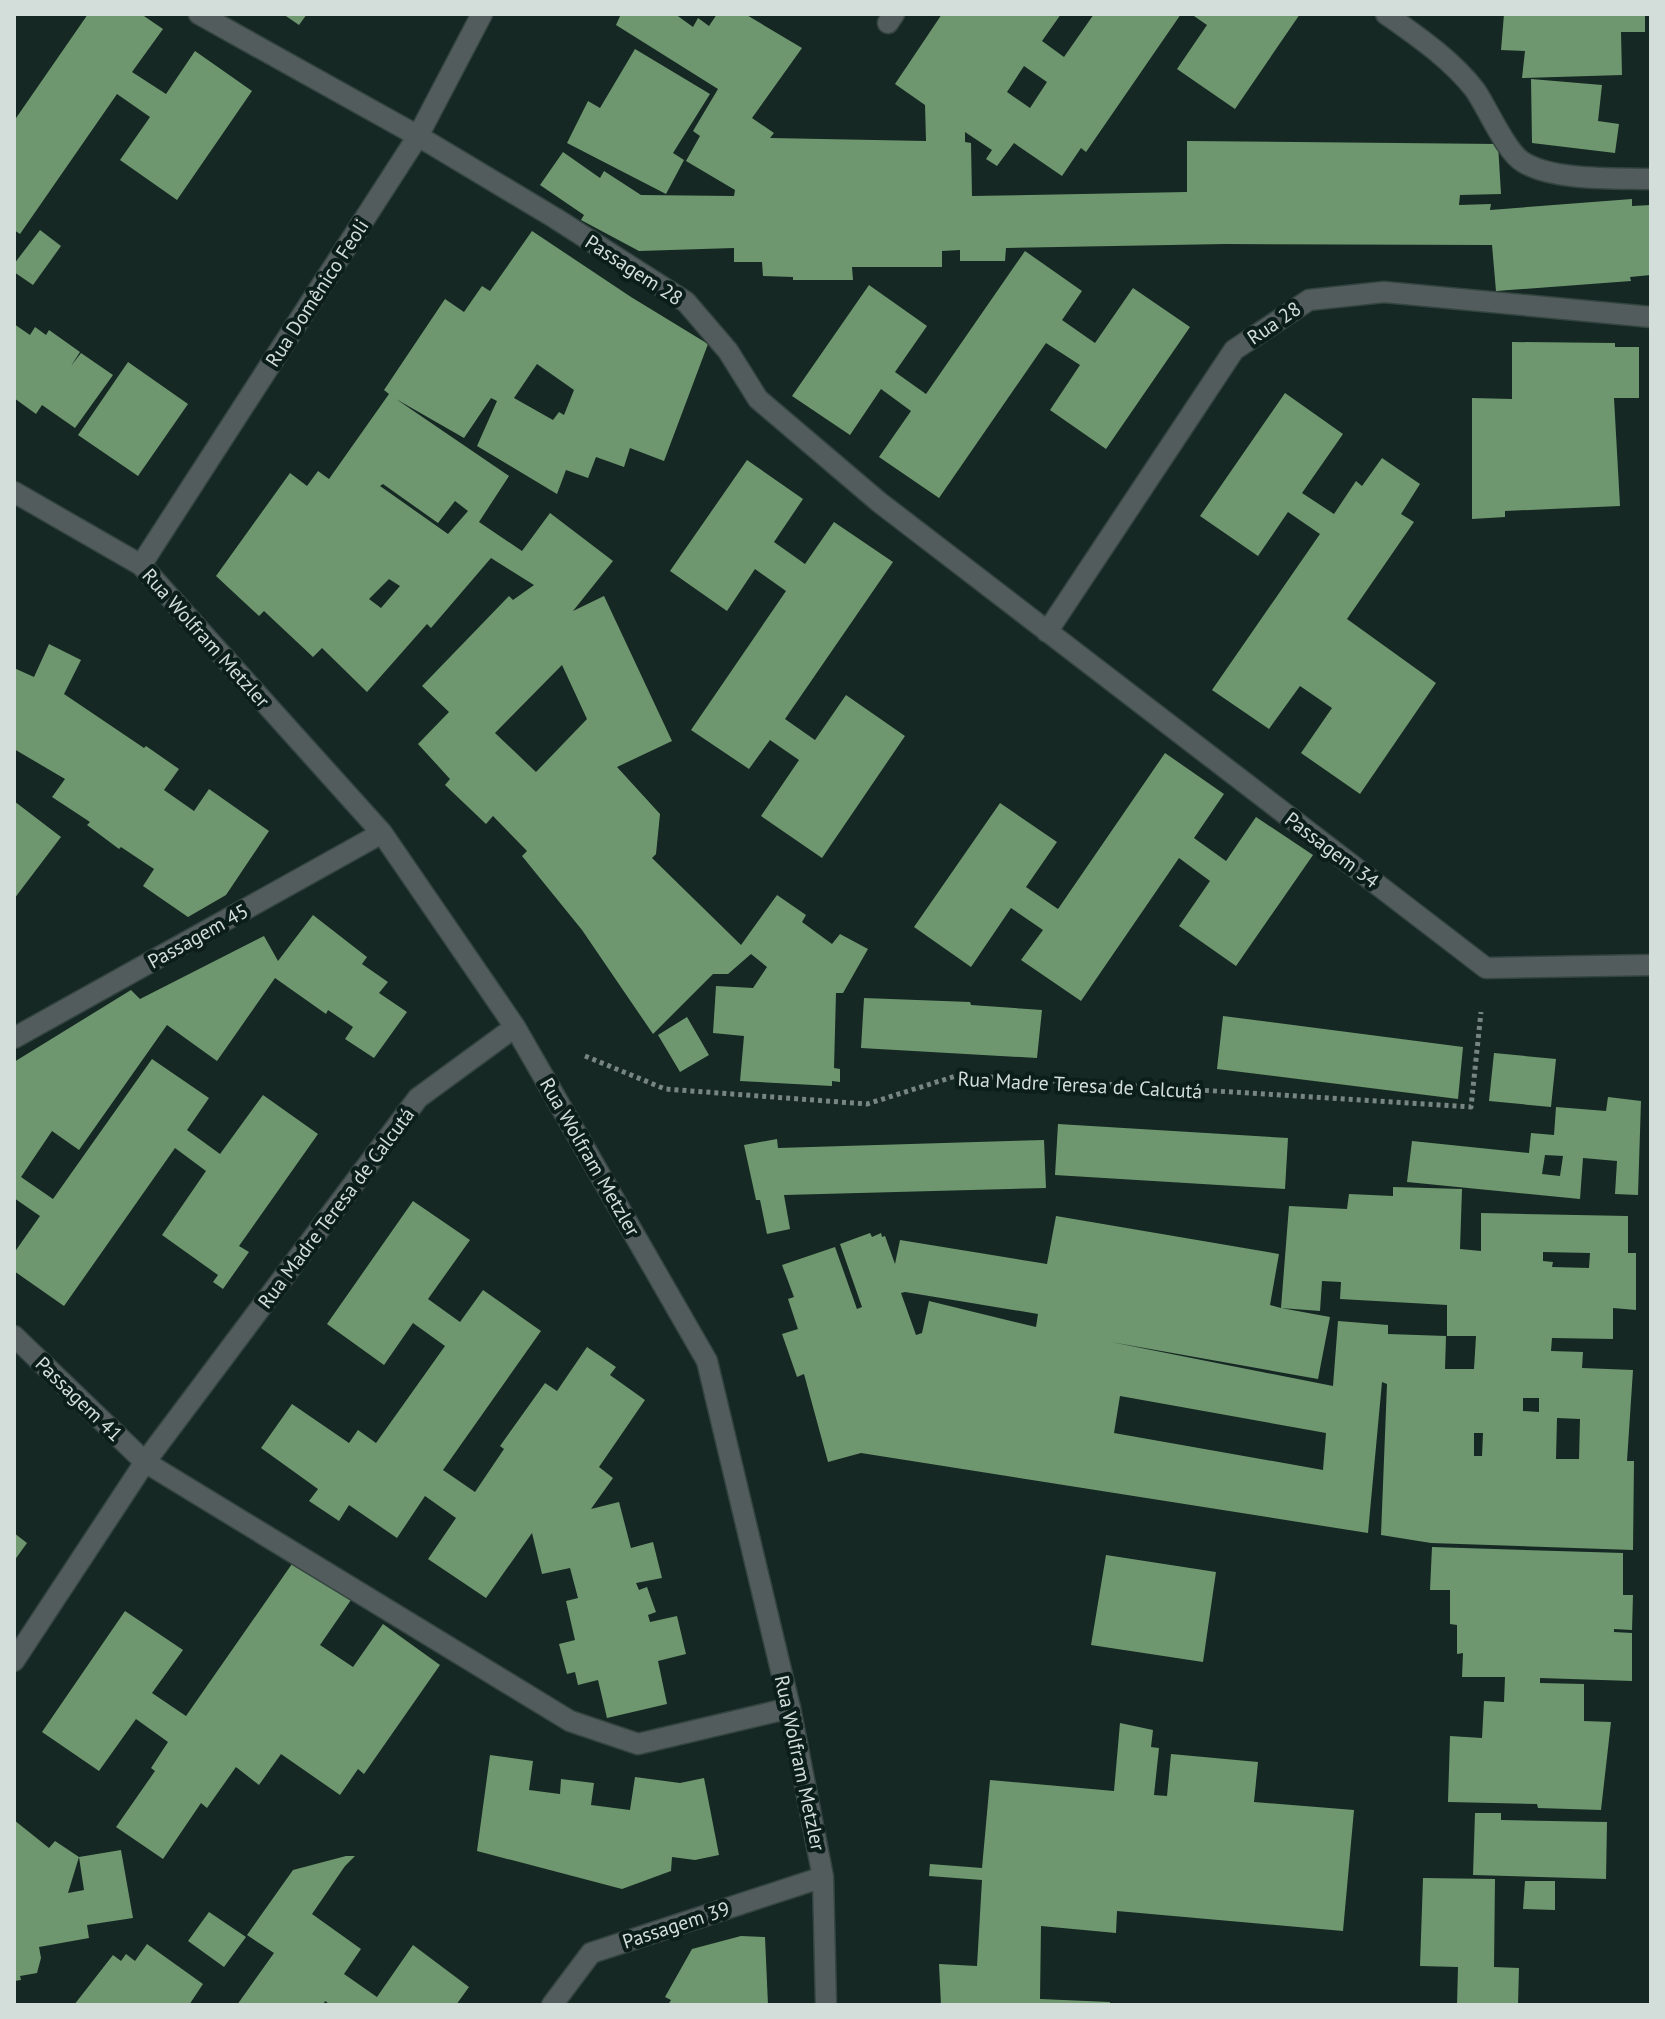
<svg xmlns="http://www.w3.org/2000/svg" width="1665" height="2019" font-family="'PT Sans',sans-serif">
	<rect width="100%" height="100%" fill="#162823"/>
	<path fill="#6e976f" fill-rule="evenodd" d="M88,14h53l22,15 -31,43 34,22 29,-43 57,40 -75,109 -57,-40 30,-43 -33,-23 -97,140 -6,-4v-109z
		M283,14h24l-8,11z
		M621,14h54l18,13 5,-9 11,8 8,-12h28l57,34 -50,70 22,15 -4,5 156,3 -1,-36 -30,-21 47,-70h119l-19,27 22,16 30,-43h87l-95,138 -5,-4 -19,28 -48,-33 -17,23 -11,-7 6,-9 -27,-18v10l6,1 1,53 215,-4v-51l311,3 3,50 -41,1 -1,10 32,-1 -1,6 142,-11v7l19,-1v70l-21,2 1,4 -135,10 -4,-46 -267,-1 -219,4 -1,13h-45v-11l-18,1v16h-90l1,13h-60v-3l-30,-1 -1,-14h-28v-14l-95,3 -58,-31 3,-5 -44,-30 23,-33 37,26 4,-7 37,24 93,1 1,-6 -49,-29 14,-25 -7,-5 25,-42 -102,-64zM1024,66l23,16 -17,26 -23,-16z
		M1191,14h109l-65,95 -58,-40 30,-44z
		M1504,14h141v18h-24l1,43 -100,3 3,-27 -24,-1z
		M635,49l75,45 -37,59 11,7 -18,34 -99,-51 21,-42 12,7z
		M1531,79l71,6 -4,36 21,3 -4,29 -83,-10z
		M40,230l21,16 -28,39 -19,-13v-8z
		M532,231l99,66 77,47 -44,117 -34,-13 -6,19 -28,-10 -8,21 -22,-8 -9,24 -80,-48 20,-45 -6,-3 -27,40 -68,-39 113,77 -30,46 43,29 28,-38 63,48 -40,50 31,-15 68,145 -55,26 43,47 -4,40 -4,4 89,87 36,-50 29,20 -4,7 30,22 8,-10 28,15 -25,44h-7l-2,75 6,1v13l-8,-1v5l-92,-5 4,-45 -31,-3 3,-47 37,2 14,-21 -16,-13 -23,20h-15l-60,60 -71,-104 -60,-74 5,-5 -34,-35 -7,8 -41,-39 5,-6 -32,-35 31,-32 -27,-26 87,-90 4,4 21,-15 -43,-27 -60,70 -4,-4 -60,68 -45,-44 -9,9 -49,-46 -5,5 -43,-40 74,-103 17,13 11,-15 11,8 60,-85 -5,-4 61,-91 19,13 18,-26 8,5zM537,364l37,26 -10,25 -5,-3 -6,8 -39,-22zM383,484l55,39 17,-22 13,10 -20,23 -68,-48zM389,579l11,7 -19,22 -12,-9zM562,665l25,54 -51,53 -41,-39z
		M1025,251l57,40 -20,29 33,23 38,-55 57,39 -84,122 -56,-39 30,-45 -34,-22 -107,155 -60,-41 32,-46 -30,-22 -31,46 -58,-39 77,-111 58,41 -32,46 31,22z
		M14,324l16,11 5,-8 11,8 3,-5 31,22 -9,14 10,-13 32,22 -38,53 -33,-23 -6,9 -22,-16z
		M1512,342l103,1v4h24v51h-25l6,108 -115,5v6l-33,2v-121l40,1z
		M128,362l60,42 -50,72 -60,-41z
		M1285,393l58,41 -41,59 32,21 22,-33 6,5 20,-28 38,26 -19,30 13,8 -67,97 89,64 -76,111 -59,-41 31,-45 -32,-22 -31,43 -57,-39 108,-156 -32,-22 -30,44 -58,-40z
		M747,460l56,39 -29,43 31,22 29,-42 59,40 -108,157 30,21 31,-45 59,41 -83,122 -61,-42 38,-56 -29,-20 -21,29 -58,-39 95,-139 -31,-22 -28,42 -57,-40z
		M49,644l32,16 -17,34 80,54 2,-2 33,23 -15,21 30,21 15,-22 60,42 -43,64 -38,22 -45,-31 11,-17 -33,-22 -2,2 -32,-24 3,-3 -38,-25 13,-18 -51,-30v-81l20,9z
		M1165,753l59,41 -30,44 32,23 30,-44 57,38 -77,111 -57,-40 31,-45 -31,-23 -98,143 -60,-41 22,-30 -32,-22 -40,59 -57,-40 86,-124 57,39 -31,45 32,22z
		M14,801l47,36 -47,62z
		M313,915l54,42 -5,7 26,18 -9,11 28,19 -33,46 -29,-19 8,-12 -25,-17 -2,4 -51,-36 -58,83 -50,-36 -88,125 -27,-19 -31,46 32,22 99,-140 57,39 -22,32 33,24 43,-59 55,39 -79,112 10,6 -26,37 -10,-7 5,-7 -56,-40 44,-64 -31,-23 -111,158 -50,-35v-18l26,-37 -26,-18v-136l117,-72 9,9 124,-63 14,25z
		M864,998l106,4 1,3 71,5 -5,48 -176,-10z
		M1223,1016l240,31 -5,52 -241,-30z
		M687,1017l22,38 -29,17 -22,-37z
		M1494,1053l62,6 -5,48 -62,-6z
		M1608,1097l33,4 -3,94 -23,-1 2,-33 -34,-3 -3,41 -173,-17 5,-41 117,12 2,-20 23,2 2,-28 50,4zM1545,1155l18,1 -3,20 -18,-2z
		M1058,1124l230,14 -3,51 -230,-14z
		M777,1139l1,9 266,-8 2,48 -262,7 6,34 -23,5 -7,-34h-4l-12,-55z
		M1393,1187l69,2 -2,60 21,2v-38l147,3v37h8v57l-23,-2v31l-61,-1 -1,13 32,1 -1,16 51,2 -6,91h7l-1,89 -202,-7 -50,-8 6,-151 -5,-2 -14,151 -507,-80 -33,9 -24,-88 -7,3 -15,-43 16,-5 -10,-30 6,-2 -12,-32 53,-18 22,62 5,-2 -22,-63 30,-11 2,4 9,-4 1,4 3,-1 10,28 5,-24 147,24 9,-48 223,38 -9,51 11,3 8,-102 58,3 2,-15 44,2zM1543,1252l47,1 -1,15 -37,-1 1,-5 -10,-1zM1322,1281l19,1 -1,17 107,6v31h29l-2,33h-29l1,-33 -58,-2v-9l-50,-4 -5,65 -222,-44 207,37 12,-62 -49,-9 39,3zM905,1292l133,22 -2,13 -107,-26 -7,32 -6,2 -15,-42zM1120,1396l206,37 -3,37 -209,-37zM1523,1398h16v14l-16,-1zM1557,1418l23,1 -1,40h-23zM1474,1433h9l-1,23h-8z
		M413,1201l57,39 -42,59 32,23 23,-32 58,41 -98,139 32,22 29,-43 -4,-3 45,-63 12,8 30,-44 29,20 -6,8 35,25 -46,67 14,11 -22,31 28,-7 12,46 22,-6 9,36 -26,5 3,7 8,-3 9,25 -8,3 2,7 27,-6 9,38 -28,7 9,43 -60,14 -9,-38 -20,5 -3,-13 -8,2 -8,-30 16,-4 -9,-39 12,-3 -8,-30 -28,6 -10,-41 -46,65 -58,-39 28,-41 -31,-22 -28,42 -48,-33 -10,16 -30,-20 9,-12 -57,-41 31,-44 57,39 9,-13 18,13 69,-97 -32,-23 -29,42 -57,-41z
		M14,1533l13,10 -13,18z
		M1432,1547l191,6v42h10l-1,35 -18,-1v3l18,1v48l-92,-3v5l44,1v37l27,1 -10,88 -63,-2 -1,-4 -89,-2 2,-66 32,2 2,-37 20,1 1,-25h-43l1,-24 -6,1v-29l-7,-1v-34h-20z
		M1106,1555l110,17 -13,90 -112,-17z
		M294,1561l57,39 -31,45 33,22 30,-43 57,41 -76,109 -6,-5 -18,26 -59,-41 -22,31 -23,-18 -29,41 -6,-5 -38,56 -47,-32 39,-56 -4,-3 17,-26 -32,-23 -37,52 -57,-39 83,-121 58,39 -31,43 34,23z
		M1120,1723l33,7 -2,17 8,1 -5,47 13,1 4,-42 87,8 -4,40 100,8 -11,121 -226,-20 -1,22 -75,-7 -1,73 70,3v3h-169l-2,-41 38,2 5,-86 -53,-4 1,-12 52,4 8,-88 124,11z
		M490,1755l43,6 -4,29 31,4 1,-15 33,4 -3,22 39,5 5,-33 45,6 24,-5 15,77 -24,5 -23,-3 -1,14 -49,18 -145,-38z
		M1475,1813h26v7l106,2 -1,57 -133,-4z
		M14,1820l35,28 6,-7 24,16 42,-7 12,68 -46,7 2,13 -50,9 2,11 -4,15 -17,3 1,4 -7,1zM79,1857l5,33 -16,3z
		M346,1856h9l-10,10 -33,48 49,35 -17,25 33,23 36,-52 56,42 -13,18h-125l-6,-4 -2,4h-86l37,-52 -27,-18 46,-65z
		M1423,1878l72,1 -1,88 25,1 -1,37h-61l1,-38 -38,-1z
		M1525,1881h30v29l-32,-1z
		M209,1912l37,25 -22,30 -36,-26z
		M741,1936l24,1 3,68h-100l3,-5 -6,-3 27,-48z
		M147,1944l56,40 -14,21h-115l39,-50 8,6 5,-7 9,7z"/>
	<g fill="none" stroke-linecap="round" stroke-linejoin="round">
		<defs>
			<path id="service" d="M1386,14c31,22 65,45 89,76 12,17 31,62 48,72 30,19 93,16 128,17
				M888,23l6,-9
				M145,1462l425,259 68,23 152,-36"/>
			<path id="minor" d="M199,14l219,122 137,82 131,84 42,49 30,48 121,103 607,466 165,-3
				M14,492l127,73 241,268 133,194 192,334 83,347 33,169 3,128
				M141,565l277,-429 64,-122
				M1047,632l187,-282 75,-50 75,-8 267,25
				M14,1038l368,-205
				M14,1336l131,126
				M14,1661l131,-199 273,-364 97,-71
				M552,2005l39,-52 232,-76"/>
		</defs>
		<use href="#service" stroke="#344540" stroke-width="23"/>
		<use href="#minor" stroke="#344540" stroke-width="23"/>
		<path stroke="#778682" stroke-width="5" stroke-dasharray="4 4" stroke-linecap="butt" d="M585,1056l80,33 202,15 92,-29 512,32 10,-95"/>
		<use href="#service" stroke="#535c5d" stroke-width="20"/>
		<use href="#minor" stroke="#535c5d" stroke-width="20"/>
	</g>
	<g text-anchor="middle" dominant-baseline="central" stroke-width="8" stroke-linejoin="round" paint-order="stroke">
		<g font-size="20" fill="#d3dedb" stroke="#0c1e1a">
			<text transform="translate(634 270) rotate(33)">Passagem 28</text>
			<text transform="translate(317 293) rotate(-57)">Rua Domênico Feoli</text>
			<text transform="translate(1274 323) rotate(-34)">Rua 28</text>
			<text transform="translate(206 638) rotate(48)">Rua Wolfram Metzler</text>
			<text transform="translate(1332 850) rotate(37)">Passagem 34</text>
			<text transform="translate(198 936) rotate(-29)">Passagem 45</text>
			<text transform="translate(1080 1085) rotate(3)">Rua Madre Teresa de Calcutá</text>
			<text transform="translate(590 1157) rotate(60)">Rua Wolfram Metzler</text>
			<text transform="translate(336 1208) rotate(-53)">Rua Madre Teresa de Calcutá</text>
			<text transform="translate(79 1399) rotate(44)">Passagem 41</text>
			<text transform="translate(800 1763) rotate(78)">Rua Wolfram Metzler</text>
			<text transform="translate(676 1925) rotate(-18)">Passagem 39</text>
		</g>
	</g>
	<rect width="1665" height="2019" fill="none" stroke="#d3dedb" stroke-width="32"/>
</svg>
